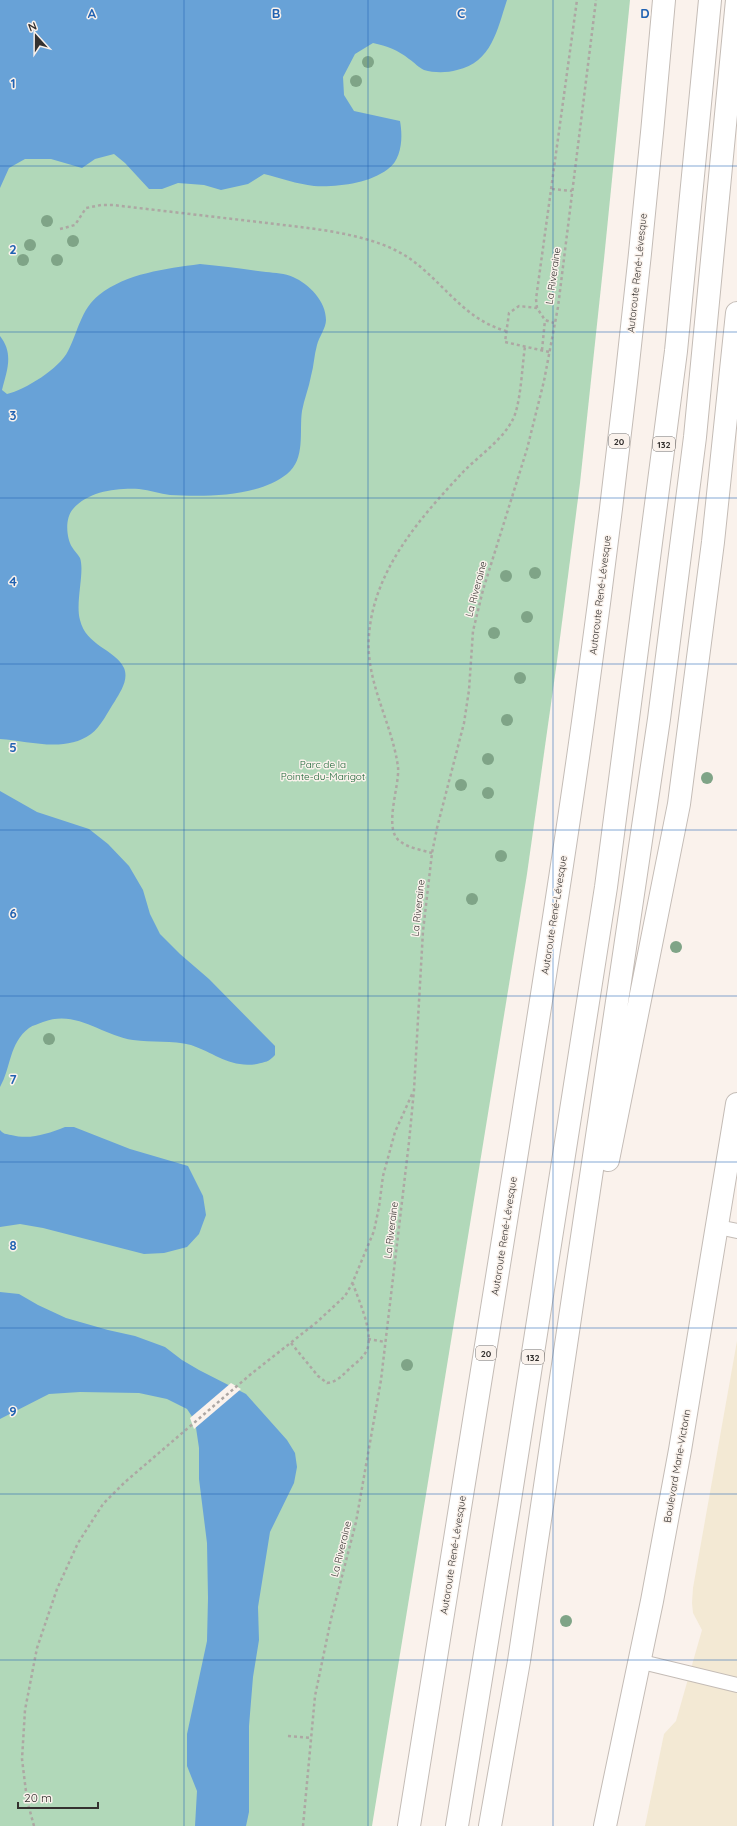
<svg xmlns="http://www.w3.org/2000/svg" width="737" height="1826" font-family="Quicksand,sans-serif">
	<rect width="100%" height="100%" fill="#faf2ec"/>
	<path fill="#f3e9d4" d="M737,1341v485h-92l19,-92 12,-13 26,-91 -9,-17 -1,-10 1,-15z"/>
	<path fill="#b1d8b9" d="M0,0h630l-26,259 -24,224 -23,178 -30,213 -155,952h-372z"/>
	<path fill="#68a2d7" d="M0,0h507c-10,30 -15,62 -50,70 -10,3 -23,3 -33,0 -5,-2 -10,-8 -15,-11 -11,-9 -22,-13 -36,-16l-18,11 -12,23 1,18 10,16 46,10c3,16 2,38 -12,48 -20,15 -50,18 -74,17 -17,-2 -34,-8 -50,-12l-16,10 -27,6 -17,-5 -26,-2 -16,6h-13l-24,-26 -11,-9 -19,5 -13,9 -31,-9h-26l-16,9 -9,20z
		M200,264c23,2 43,5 66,8 9,1 19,1 27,5 16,7 33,24 33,43 0,8 -7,17 -9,25 -3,10 -3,21 -6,31 -2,12 -7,23 -9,35 -3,20 4,48 -15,63 -29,23 -82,23 -117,21 -10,-1 -20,-5 -31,-6 -23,-1 -50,2 -66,20 -8,9 -7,28 -1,38 2,4 6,7 8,11 5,14 -5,44 0,62 6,26 35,29 44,48 5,12 -4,24 -9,33 -7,10 -14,26 -24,33 -26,19 -62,7 -91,5v-403c14,18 7,34 2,54l5,4c18,-4 53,-26 61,-43 10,-19 13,-42 31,-56 28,-22 66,-26 101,-31z
		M0,791l37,21 52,17 19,15 21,22 14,24 7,24 10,20 20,20 29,25 66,67v9c-6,7 -10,7 -18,9 -28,4 -42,-11 -66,-19 -19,-5 -39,-2 -58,-5 -32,-5 -57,-31 -90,-18 -4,2 -10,3 -14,6 -20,15 -18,40 -29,59z
		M65,1127h9l56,22 58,17 15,30 3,19 -7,19 -12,13 -23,6 -20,1 -101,-26 -23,-4 -20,3v-97c3,4 6,4 11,5 19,5 36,-1 54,-8z
		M0,1292l19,2 19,11 28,13 42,12 27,6 30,11 17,13 17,10 47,24 41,46 8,13 2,14 -3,16 -24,49 -12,75 1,33 -6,37 -4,49v86l-3,14h-51l2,-35 -10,-25v-32l20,-93 1,-43 -1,-55 -8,-64v-31l-4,-27 -8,-12 -20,-10 -28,-6 -59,-1 -31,2 -49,25z"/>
	<path fill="#faf2ec" d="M231,1383l10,6 -47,40 -4,-11z"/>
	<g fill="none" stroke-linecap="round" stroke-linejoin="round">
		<defs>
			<path id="lane" d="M718,1227l19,4
				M638,1661l99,24"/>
			<path id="secondary" d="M605,1826l47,-225 28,-151 57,-346"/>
			<path id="highway" d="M608,1160l71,-356 34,-262 24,-229
				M409,1826c38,-235 76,-470 113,-705 22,-140 45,-280 64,-421 32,-232 58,-466 78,-700
				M457,1826l52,-320 97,-619 70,-536 34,-351
				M490,1826l29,-165 140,-942 36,-282 42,-437"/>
		</defs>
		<use href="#lane" stroke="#c4bcb6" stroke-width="16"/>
		<use href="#secondary" stroke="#c4bcb6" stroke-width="24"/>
		<use href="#highway" stroke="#c4bcb6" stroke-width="24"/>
		<path stroke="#ada7a3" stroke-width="2.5" stroke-dasharray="3 3" stroke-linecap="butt" d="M552,189l20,2
			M60,229l15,-4 11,-17 15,-3h12c51,6 103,12 154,18 40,5 91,9 128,27 42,20 63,68 111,81
			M537,308l-1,-9 41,-299
			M542,350l3,-30
			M549,352l-44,-10 4,-29 10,-7 18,2 8,12 9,3
			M432,853c-10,-3 -23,-5 -31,-11 -19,-11 -1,-56 -3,-75 -6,-45 -33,-85 -29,-132 5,-66 52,-118 95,-164 16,-16 37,-30 48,-50 9,-15 10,-56 13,-74
			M368,1339l17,3
			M291,1343l27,33 9,7c10,-1 16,-8 23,-15 6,-5 13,-10 17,-18 7,-17 -8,-49 -14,-66
			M288,1736l24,2
			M34,1826l-7,-26 -5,-41 3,-49 12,-62 20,-59 21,-46 25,-39 22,-22 126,-108 66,-52 28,-26 7,-12 22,-53 5,-24 4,-31 12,-44 18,-40
			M303,1826l12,-130 16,-77 25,-97 25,-142 28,-238 5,-52 9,-159 9,-78 5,-25 27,-105 5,-33 4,-59 10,-41 44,-141 17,-68 14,-74 38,-307"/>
		<use href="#lane" stroke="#fff" stroke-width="14"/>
		<use href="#secondary" stroke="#fff" stroke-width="22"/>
		<use href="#highway" stroke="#fff" stroke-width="22"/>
	</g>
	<g fill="#7fa487">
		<circle cx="368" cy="62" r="6"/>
		<circle cx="356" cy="81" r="6"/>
		<circle cx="47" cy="221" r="6"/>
		<circle cx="73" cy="241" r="6"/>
		<circle cx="30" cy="245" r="6"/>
		<circle cx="23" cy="260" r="6"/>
		<circle cx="57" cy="260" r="6"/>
		<circle cx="535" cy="573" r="6"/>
		<circle cx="506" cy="576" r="6"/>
		<circle cx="527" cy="617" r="6"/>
		<circle cx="494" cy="633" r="6"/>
		<circle cx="520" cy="678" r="6"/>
		<circle cx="507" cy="720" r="6"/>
		<circle cx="488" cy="759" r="6"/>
		<circle cx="707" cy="778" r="6"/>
		<circle cx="461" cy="785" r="6"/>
		<circle cx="488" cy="793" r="6"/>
		<circle cx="501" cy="856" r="6"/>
		<circle cx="472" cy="899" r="6"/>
		<circle cx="676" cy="947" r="6"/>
		<circle cx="49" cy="1039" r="6"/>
		<circle cx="407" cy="1365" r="6"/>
		<circle cx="566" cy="1621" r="6"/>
	</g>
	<path fill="none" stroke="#2162b2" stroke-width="1" stroke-opacity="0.55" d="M184,0v1826M368,0v1826M553,0v1826M0,166h737M0,332h737M0,498h737M0,664h737M0,830h737M0,996h737M0,1162h737M0,1328h737M0,1494h737M0,1660h737"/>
	<g text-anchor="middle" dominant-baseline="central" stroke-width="3" stroke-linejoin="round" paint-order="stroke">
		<g fill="#faf2ec" stroke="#6f6b68" stroke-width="1">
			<rect x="609" y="434" width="20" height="14" rx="3"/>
			<rect x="653" y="437" width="22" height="14" rx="3"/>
			<rect x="476" y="1346" width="20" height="14" rx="3"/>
			<rect x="522" y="1350" width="22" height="14" rx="3"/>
		</g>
		<g font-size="9" font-weight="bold" fill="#34312f">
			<text x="619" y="441">20</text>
			<text x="664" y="444">132</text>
			<text x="486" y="1353">20</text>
			<text x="533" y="1357">132</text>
		</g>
		<g font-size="10" fill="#34312f" stroke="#faf2ec">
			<text transform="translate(637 273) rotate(-84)">Autoroute René-Lévesque</text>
			<text transform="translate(553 276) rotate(-82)">La Riveraine</text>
			<text transform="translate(476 589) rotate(-75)">La Riveraine</text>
			<text transform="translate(600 595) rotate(-83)">Autoroute René-Lévesque</text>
			<text transform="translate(418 908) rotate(-84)">La Riveraine</text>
			<text transform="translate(554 915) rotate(-81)">Autoroute René-Lévesque</text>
			<text transform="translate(391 1230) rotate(-83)">La Riveraine</text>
			<text transform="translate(504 1236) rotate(-81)">Autoroute René-Lévesque</text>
			<text transform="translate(677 1466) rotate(-80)">Boulevard Marie-Victorin</text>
			<text transform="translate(341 1549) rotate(-76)">La Riveraine</text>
			<text transform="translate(453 1555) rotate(-81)">Autoroute René-Lévesque</text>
		</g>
		<g font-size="10" fill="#1b6435" stroke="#faf2ec">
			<text x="323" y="764">Parc de la<tspan x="323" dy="12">Pointe-du-Marigot</tspan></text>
		</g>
	</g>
	<g font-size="13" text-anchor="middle" font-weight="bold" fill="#2162b2" stroke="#faf2ec" stroke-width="3" stroke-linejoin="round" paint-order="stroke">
		<text x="92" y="18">A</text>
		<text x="276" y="18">B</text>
		<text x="461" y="18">C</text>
		<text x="645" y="18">D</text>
		<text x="13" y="88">1</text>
		<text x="13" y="254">2</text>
		<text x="13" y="420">3</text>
		<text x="13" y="586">4</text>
		<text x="13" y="752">5</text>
		<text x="13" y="918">6</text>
		<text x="13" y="1084">7</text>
		<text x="13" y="1250">8</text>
		<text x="13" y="1416">9</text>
	</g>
	<g transform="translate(36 36) rotate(339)" stroke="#faf2ec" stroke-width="3" paint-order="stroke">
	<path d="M0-3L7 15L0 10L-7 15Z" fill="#34312f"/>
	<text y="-6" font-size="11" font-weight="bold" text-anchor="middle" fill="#34312f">N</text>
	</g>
	<path d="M18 1802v6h80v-6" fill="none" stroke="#34312f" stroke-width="2"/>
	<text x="24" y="1802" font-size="12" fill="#34312f" stroke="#faf2ec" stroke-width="3" paint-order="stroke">20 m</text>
</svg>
